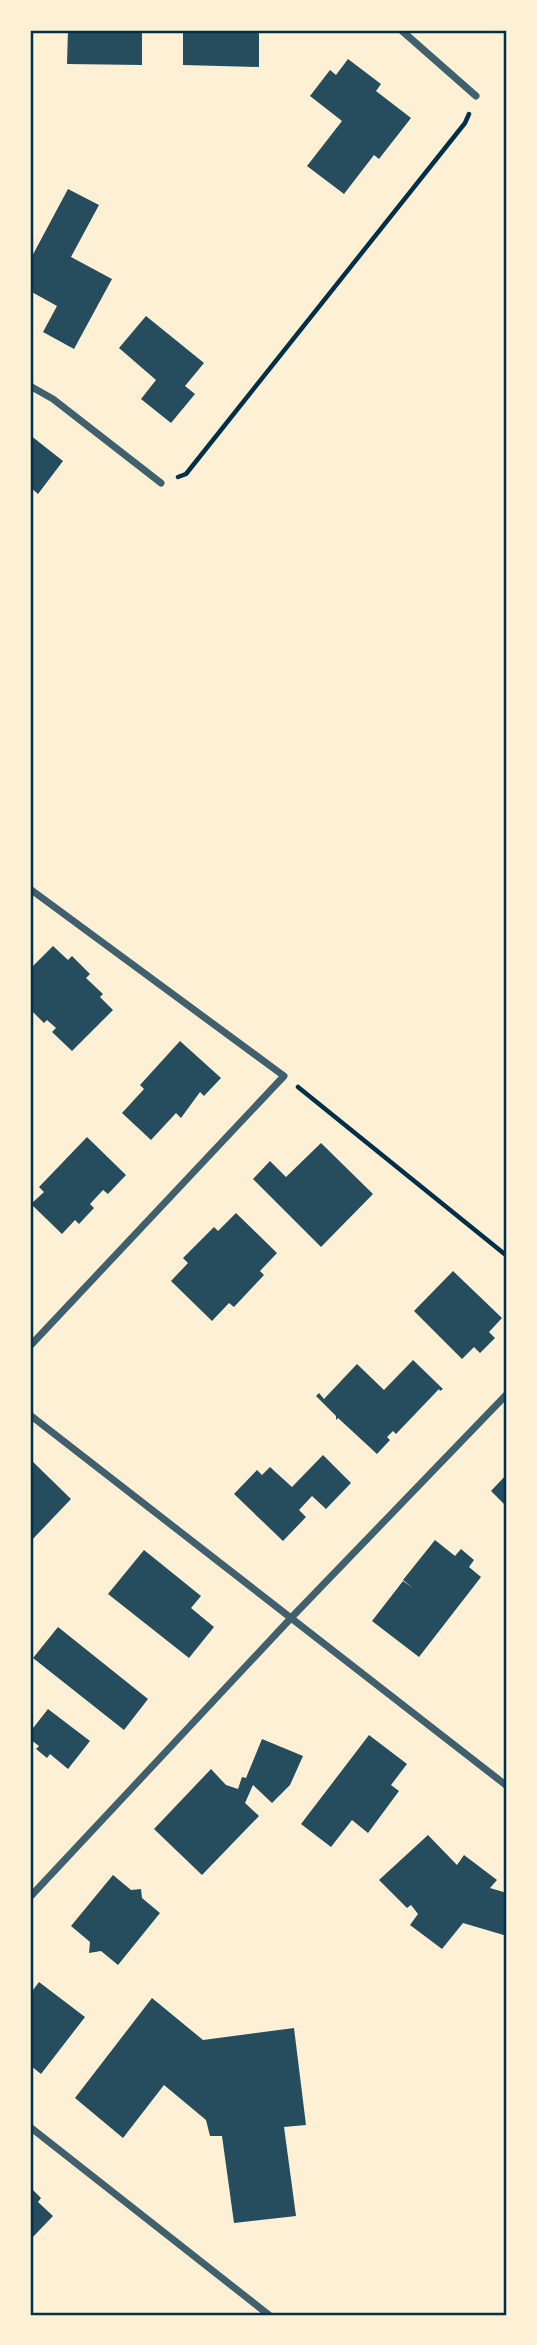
<svg xmlns="http://www.w3.org/2000/svg" width="537" height="2345" font-family="'Times New Roman',serif">
	<rect width="100%" height="100%" fill="#fdf0d5"/>
	<path fill="#264d5e" d="M68,30h74v35l-75,-1z
		M183,30h76v37l-76,-2z
		M348,59l33,25 -5,7 35,27 -32,41 -5,-4 -30,39 -37,-28 35,-45 -32,-25 20,-26 6,5z
		M68,189l31,16 -28,52 41,22 -38,70 -31,-17 14,-26 -27,-15v-31z
		M146,316l58,47 -19,23 10,8 -24,29 -30,-24 15,-19 -37,-32z
		M30,435l33,26 -25,33 -8,-7z
		M53,946l15,14 4,-4 18,18 -4,4 17,16 -3,3 13,13 -41,41 -20,-19 4,-4 -9,-8 -3,3 -14,-14v-40z
		M180,1041l41,37 -17,18 -4,-4 -19,26 -5,-5 -25,27 -29,-27 22,-24 -4,-4z
		M87,1137l39,38 -18,19 -5,-4 -13,14 4,4 -15,16 -4,-4 -13,14 -31,-30 13,-12 -5,-5z
		M321,1143l52,51 -52,53 -68,-68 17,-18 16,16z
		M236,1213l41,40 -17,18 4,4 -30,32 -5,-4 -17,18 -41,-40 17,-18 -5,-5 31,-31 4,4z
		M453,1271l49,47 -13,14 6,6 -15,15 -6,-6 -12,12 -48,-48z
		M413,1360l30,29 -3,2 -1,-2 -43,45 -3,-3 -6,6 3,3 -13,14 -39,-36 -2,2v-4l-20,-20 3,-3 5,6 33,-35 27,26z
		M323,1455l28,28 -25,26 -14,-13 -13,14 7,7 -23,24 -49,-47 23,-24 5,5 8,-8 22,20z
		M30,1459l41,40 -41,43z
		M507,1474v33l-16,-16z
		M435,1540l20,16 6,-7 13,11 -5,7 12,10 -62,80 -47,-36 31,-40 10,7 -10,-8z
		M144,1550l57,46 -10,12 23,19 -25,31 -81,-64z
		M58,1627l90,72 -24,31 -91,-72z
		M48,1709l42,32 -22,28 -18,-15 -3,4 -11,-9 3,-3 -9,-7v-7z
		M369,1735l38,29 -16,21 8,6 -31,42 -16,-13 -21,27 -30,-23z
		M262,1739l41,17 -13,29 -18,18 -19,-18 -8,18 14,13 -57,59 -48,-46 57,-60 15,16 12,4 4,-12 4,1z
		M428,1835l29,30 7,-10 33,25 -7,8 17,5v43l-44,-13 -21,26 -32,-24 8,-11 -7,-9 -4,3 -28,-28z
		M113,1875l18,15 10,-1 1,9 18,15 -42,52 -17,-14 -12,2 1,-11 -19,-16z
		M39,1982l46,35 -44,57 -11,-9v-71z
		M152,1998l51,42 91,-12 12,97 -22,2 12,89 -62,7 -12,-87h-12l-4,-16 -42,-35 -41,53 -48,-40z
		M30,2187l11,11 -3,4 15,14 -23,24z"/>
	<g fill="none" stroke-linecap="round" stroke-linejoin="round">
		<path stroke="#003049" stroke-width="4.5" d="M178,477l8,-3 279,-351 4,-9
			M298,1087l209,169"/>
		<path stroke="#3f606c" stroke-width="7" d="M401,30l75,66
			M30,386l23,13 108,84
			M30,889l254,187 -254,270
			M30,1415l477,371
			M30,1897l261,-279 216,-224
			M30,2127l239,188"/>
	</g>
	<rect width="537" height="2345" fill="none" stroke="#fdf0d5" stroke-width="63"/>
	<rect x="32" y="32" width="473" height="2282" fill="none" stroke="#003049" stroke-width="2.5"/>
</svg>
